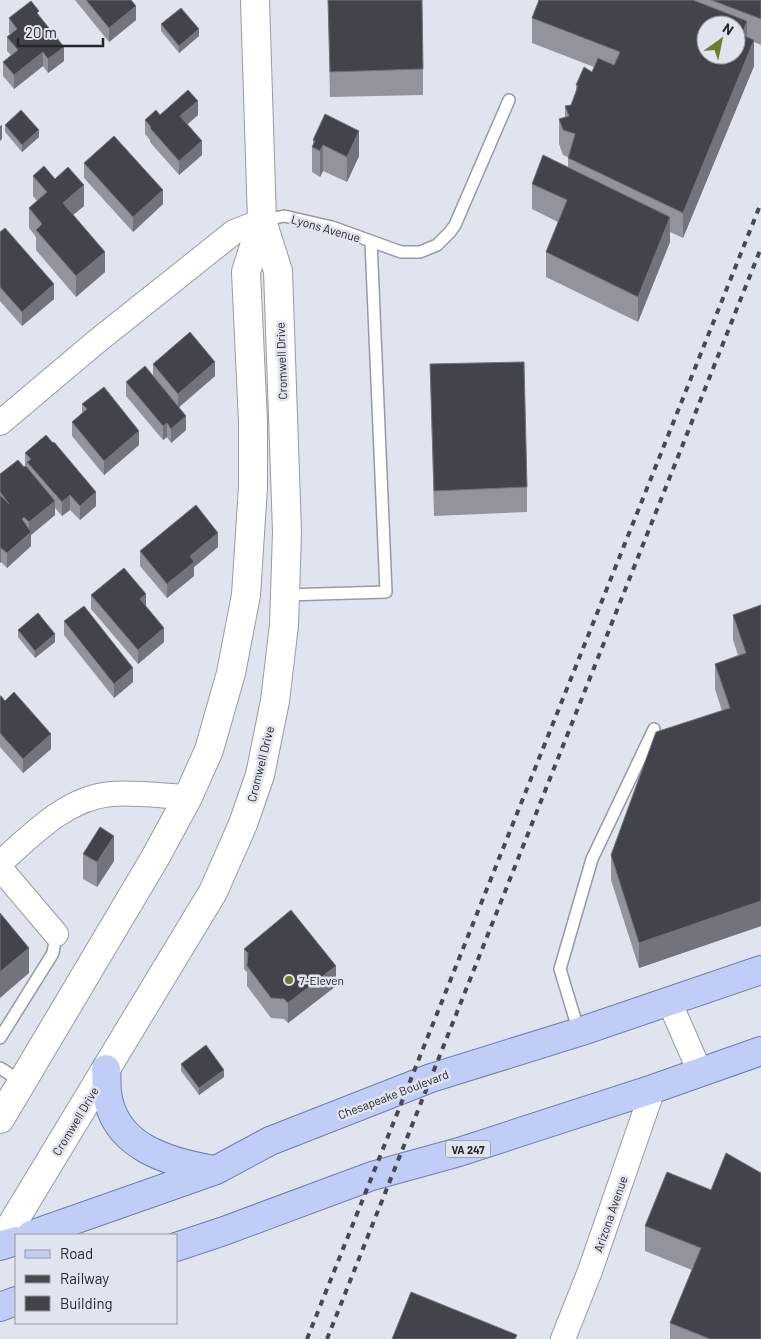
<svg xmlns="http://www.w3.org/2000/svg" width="761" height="1339" font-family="Barlow,sans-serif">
	<rect width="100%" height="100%" fill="#e0e4ee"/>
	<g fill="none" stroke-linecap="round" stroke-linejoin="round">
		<defs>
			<path id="service" d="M262,221l22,-5 48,11 69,25h19l17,-7 13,-13 5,-7 54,-125
				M285,595l101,-3 -15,-351
				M579,1032l-19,-63 32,-110 62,-130
				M0,1038l53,-85 3,-19
				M0,1068l22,14"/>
			<path id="minor" d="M0,423l96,-81 138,-110 28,-11
				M0,863c32,-28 66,-65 111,-69 23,-2 53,2 77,3
				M0,868l56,66
				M669,1001l31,71
				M563,1339l27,-68 63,-182"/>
			<path id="tertiary" d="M0,1119l155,-261 33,-61 21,-47 22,-77 15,-78 7,-108v-65l-7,-150 16,-51
				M0,1244l213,-352 30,-68 17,-49 15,-74 9,-76 3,-93 -9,-261 -16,-50 -7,-221"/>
			<path id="primary" d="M106,1069c1,7 0,15 1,23 6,55 61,70 107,78
				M31,1235l185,-65 54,-29 161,-63 148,-46 182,-62
				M0,1246l16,-5
				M176,1247l48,-16 148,-55 87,-24 194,-63 108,-38
				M0,1307l16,-6"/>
		</defs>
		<use href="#service" stroke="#979aa4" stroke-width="14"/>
		<use href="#minor" stroke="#979aa4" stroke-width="26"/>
		<use href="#tertiary" stroke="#979aa4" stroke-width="30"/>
		<use href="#primary" stroke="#6e7eab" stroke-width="30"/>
		<use href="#service" stroke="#fff" stroke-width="11"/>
		<use href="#minor" stroke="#fff" stroke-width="24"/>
		<use href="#tertiary" stroke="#fff" stroke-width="28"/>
		<use href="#primary" stroke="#c0cef7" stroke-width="28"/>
		<path stroke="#48494f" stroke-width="4" stroke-dasharray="6 6" stroke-linecap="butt" d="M307,1339l454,-1136
			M327,1339l434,-1091"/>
	</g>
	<path fill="#91949d" d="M75,0h56l5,20 -27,22z
		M328,0l95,69v26l-93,2z
		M539,0h222v45l-7,-3v24l-71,172 -13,-6v10l-32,80 -92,-45v-25l12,-30 -26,-13v-25l36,-17v-10l-5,-2 -4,-11v-25l6,-2v-11l6,-1 5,-12v-8l16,-13 2,-5 -62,-24v-25z
		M39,16l25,45 -16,12 -5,-7 -29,23 -11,-13v-14l8,-7 -4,-4v-14l4,-3 -2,-1v-15z
		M161,24l38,12 -20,17 -18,-22z
		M160,115h38l-11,9 15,31 -23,20 -29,-33v-2l-5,-6v-14z
		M5,125l34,12 -17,15 -17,-20z
		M313,140l46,16 -12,26 -24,-11 -3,6 -8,-5v-25l1,-2z
		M84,163l79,41 -30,28 -49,-54z
		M33,176l22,3 29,27 -11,9 32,57 -29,25 -40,-47v-13l-7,-9v-20l8,-7 -4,-5z
		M0,232l54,67 -32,27 -22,-25z
		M153,364l62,12 -36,31 7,23 -15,13 -4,-6 -4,3 -37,-44v-14l27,-7z
		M430,364l97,123v25l-93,4z
		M82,404l57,41 -35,30 -32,-39v-14l10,-9z
		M25,453l71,53 -16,14 -10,-10 -8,6 -7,-8v7l-24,20v11l-24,22 -6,-6 -1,1v-89l25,-8z
		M218,547l-24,20v9l-27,22 -27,-32v-15z
		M91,595l55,11 18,36 -26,22 -47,-55z
		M761,605v321l-122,42 -28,-88v-25l111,-144 -7,-22v-25l23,-9 -5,-15v-25z
		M64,621l69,61 -19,16 -50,-63z
		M18,630l37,12 -20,16 -17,-21z
		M0,696l51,53 -28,24 -23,-26z
		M83,854l31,7 -17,26 -14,-8z
		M244,949l92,37 -48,37 -4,-4 -13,-1 -24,-32v-14l-3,-3z
		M181,1064l43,13 -25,18 -18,-24z
		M711,1190l50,149h-91v-16l22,-53 -47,-19v-25z"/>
	<path fill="#71747d" d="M136,6v14l-27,22v-14z
		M747,21v26l-5,-12z
		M199,29v7l-20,17v-7z
		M754,40v26l-71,172v-25z
		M64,47v14l-16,12v-14z
		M43,52v14l-29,23v-14z
		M198,101v14l-18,16v-15z
		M2,125v14l-2,2v-15z
		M39,130v7l-17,15v-7z
		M359,131v25l-12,26v-25z
		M202,141v14l-23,20v-14z
		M323,145v26l-3,6v-26z
		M84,185v21l-21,17v-20z
		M163,190v14l-30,28v-15z
		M670,217v25l-32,80v-25z
		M105,252v20l-29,25v-21z
		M54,284v15l-32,27v-14z
		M215,362v14l-37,32v-14z
		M186,416v14l-15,13v-14z
		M167,423v14l-4,3v-14z
		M139,431v14l-35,30v-14z
		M96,492v14l-16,14v-14z
		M70,495v15l-8,6v-14z
		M55,501v14l-24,20v11l-24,22v-15l22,-19v-12z
		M218,533v14l-24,20v9l-27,22v-14l23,-28z
		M1,548v14l-1,1v-14z
		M146,594v14l-6,-9z
		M164,628v14l-26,22v-14z
		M55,634v8l-20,16v-7z
		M133,668v14l-19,16v-14z
		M51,734v15l-28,24v-14z
		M114,836v25l-17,26v-25z
		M761,901v25l-122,42v-25z
		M29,948v25l-29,25v-26z
		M336,966v20l-48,37v-20z
		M224,1070v7l-25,18v-7z"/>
	<path fill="#42444c" stroke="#71747d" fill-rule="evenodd" d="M86,0h45l5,6 -27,22z
		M328,0h94l1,69 -93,3z
		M539,0h154l54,21 -5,14 12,5 -71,173 -115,-55 7,-24 -12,-4 -4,-11 10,-3 -4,-10 6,-1 7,-19 -2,-1 8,-18 8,5 6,-14 16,7 6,-13 -88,-34zM706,25h30v30h-30z
		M711,0h50v19z
		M31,1l8,10 -2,2 27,34 -16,12 -5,-7 -29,23 -11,-13 15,-12 -11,-13 10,-8 -8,-11z
		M181,8l18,21 -20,17 -18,-22z
		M188,90l10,11 -18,15 22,25 -23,20 -29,-33 1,-1 -6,-7 11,-10 4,5z
		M21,110l18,20 -17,15 -17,-20z
		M325,114l34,17 -12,26 -24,-12 -3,6 -8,-4 3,-6 -2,-1z
		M114,136l49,54 -30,27 -49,-54z
		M543,155l127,62 -32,80 -92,-45 21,-52 -35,-16z
		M44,166l11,13 13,-12 16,18 -21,18 42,49 -29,24 -40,-46 6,-6 -13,-16 18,-16 -14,-16z
		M5,228l49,56 -32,28 -22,-25v-55z
		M190,332l25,30 -37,32 -25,-30z
		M524,362l3,125 -93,4 -4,-127z
		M145,366l41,50 -15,13 -4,-6 -4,3 -37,-44z
		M104,387l35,44 -35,30 -32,-39 15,-13 -5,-5z
		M46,435l7,8 1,-1 42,50 -16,14 -10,-11 -8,7 -35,-40 4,-3 -6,-6z
		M18,460l6,7 2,-1 29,35 -26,21 -5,-5 -2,2 9,13 -24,21 -6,-5 -1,1v-54l9,9 -9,-12v-18z
		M196,505l22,28 -28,23 4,6 -27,22 -27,-33z
		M124,568l22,26 -6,5 24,29 -26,22 -47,-55z
		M761,605v296l-122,42 -28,-88 45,-123 74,-24 -15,-44 31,-11 -13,-38z
		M84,606l49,62 -19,16 -50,-63z
		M38,613l17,21 -20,17 -17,-21z
		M14,692l37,42 -28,25 -23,-26v-37h1l4,5z
		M100,827l14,9 -17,26 -14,-8z
		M291,910l45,56 -48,37 -4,-4 -13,-1 -24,-32 1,-13 -4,-4z
		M0,913l29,35 -29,24z
		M206,1045l18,25 -25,18 -18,-24z
		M726,1153l35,20v166h-51l-40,-16 31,-75 -56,-22 22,-54 44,18z
		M411,1292l106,43 -2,4h-123z"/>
	<circle fill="#6c7d2c" stroke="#e0e4ee" stroke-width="2" cx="289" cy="980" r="5"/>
	<g text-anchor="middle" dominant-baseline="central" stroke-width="5" stroke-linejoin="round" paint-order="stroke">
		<rect fill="#e0e4ee" stroke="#5d5f65" stroke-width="1" x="445.5" y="1140.5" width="45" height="17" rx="4"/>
		<g font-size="11" font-weight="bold" fill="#25262a">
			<text x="468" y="1149">VA 247</text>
		</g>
		<g font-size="12" fill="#25262a" stroke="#e0e4ee">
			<text transform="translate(326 228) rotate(16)">Lyons Avenue</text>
			<text transform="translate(281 361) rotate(-92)">Cromwell Drive</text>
			<text transform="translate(260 764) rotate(-76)">Cromwell Drive</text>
			<text transform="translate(393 1094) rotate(-21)">Chesapeake Boulevard</text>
			<text transform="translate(75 1121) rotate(-59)">Cromwell Drive</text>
			<text transform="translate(610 1214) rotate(-71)">Arizona Avenue</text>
		</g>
		<g font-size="12" fill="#25262a" stroke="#e0e4ee" text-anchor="start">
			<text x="299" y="980">7-Eleven</text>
		</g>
	</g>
	<rect x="15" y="1234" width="162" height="90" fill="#e0e4ee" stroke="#9598a0"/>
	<rect x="25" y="1250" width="25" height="8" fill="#c0cef7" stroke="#9598a0"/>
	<text x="60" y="1259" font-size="15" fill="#25262a">Road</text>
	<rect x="25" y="1275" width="25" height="8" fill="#48494f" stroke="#9598a0"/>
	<text x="60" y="1284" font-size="15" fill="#25262a">Railway</text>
	<rect x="25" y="1296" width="25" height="15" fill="#42444c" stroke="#9598a0"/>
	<text x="60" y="1309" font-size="15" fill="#25262a">Building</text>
	<g transform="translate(721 40) rotate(33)"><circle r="24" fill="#e0e4ee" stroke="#9598a0"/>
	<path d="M0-4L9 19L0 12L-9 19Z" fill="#6c7d2c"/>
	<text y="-8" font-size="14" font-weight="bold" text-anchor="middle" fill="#25262a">N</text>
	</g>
	<path d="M18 38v8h85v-8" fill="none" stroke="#25262a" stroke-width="2.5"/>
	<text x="25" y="38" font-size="15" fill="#25262a" stroke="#e0e4ee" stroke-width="4" paint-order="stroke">20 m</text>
</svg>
